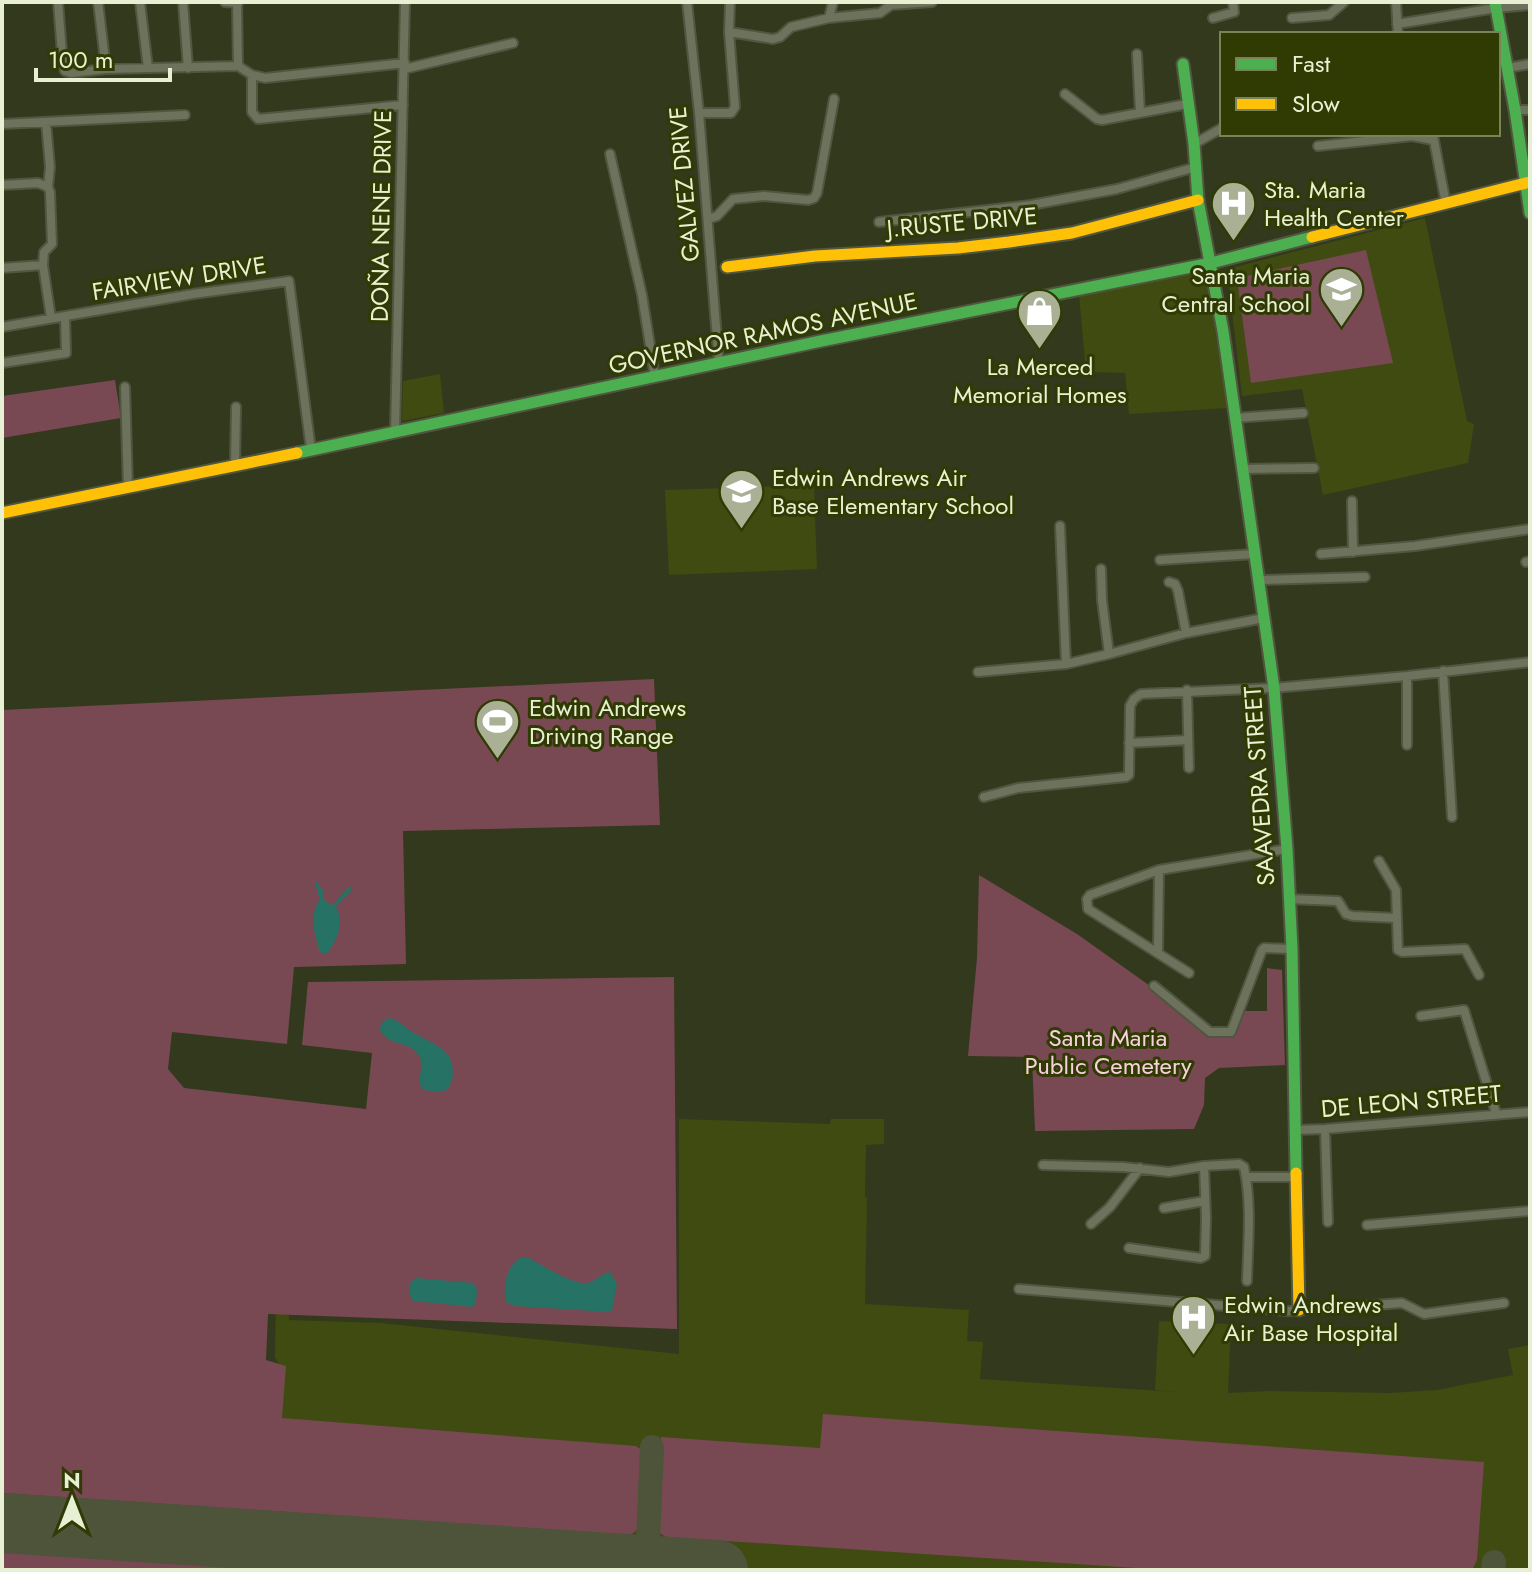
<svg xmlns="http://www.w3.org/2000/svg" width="1532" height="1572" font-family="Jost,sans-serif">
	<rect width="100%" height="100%" fill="#33391c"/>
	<path fill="#3f4b10" d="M1425,218l42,203 7,3 -6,39 -145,32 -21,-106 -60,7 -15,-127z
		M1205,270l23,138 -99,6 -4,-41 -39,-1 -7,-77z
		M440,374l4,39 -42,8 1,-40z
		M814,485l3,84 -148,6 -4,-85z
		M679,1119l151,5 1,-5h53v25l-18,1 -1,52 2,1 -2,106 104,6 -2,31 16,1 -3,37 197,13 -22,-2 4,-69 72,3 -3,69 40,-2 122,2 47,-3 76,-15 -5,-26 22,-4v225h-1528v-169l278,-36 -5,-7 1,-65h12l1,27 92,3 298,31z"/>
	<path fill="#784953" d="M1366,250l27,113 -142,20 -14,-105z
		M115,380l6,38 -119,20v-42z
		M654,679l6,146 -257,6 3,133 -112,3 -7,77 -115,-12 -4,37 16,19 182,21 6,-56 -70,-8 6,-63 366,-5 3,352 -409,-15 -2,46 20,6 -4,52 354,28 7,5 1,5 -3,66 -5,9 -6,4 -628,-42v-783z
		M979,875l98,59 83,59 48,41h24l9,-23h26v-43l15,2 3,95 -66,3 -14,10 -1,27 -10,24 -159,2 -3,-74 -64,-1 9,-98z
		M823,1414l661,48 -7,98 -5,10h-306l-500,-33 -6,-4 -4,-8 5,-88 159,11z
		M2,1552l228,14 6,4h-234z"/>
	<path fill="#267264" d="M316,881l8,11 -1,8 10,5 17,-20 1,6 -15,15c8,19 2,32 -9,48l-7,-2c-5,-15 -12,-39 0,-52l-5,-17z
		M389,1018c11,2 17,11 27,16 10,6 24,11 32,21 7,9 8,35 -8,37 -5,0 -13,-2 -18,-3 -6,-11 3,-22 -3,-33 -9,-16 -27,-8 -39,-25l1,-8z
		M522,1257l7,1c13,7 46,28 59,25 9,-2 12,-10 22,-11l7,12 -5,26 -3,2 -93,-6 -9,-3c-6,-15 0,-39 15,-46z
		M416,1278l57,5 4,6 -1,14 -4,4 -58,-6 -3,-3c-3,-7 -3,-16 5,-20z"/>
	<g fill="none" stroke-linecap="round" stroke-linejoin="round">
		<path stroke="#4e543a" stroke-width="24" d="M236,1538l18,13 7,19
			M647,1565l5,-118
			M264,1570c6,-19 17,-24 35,-28
			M1493,1570l1,-8"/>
		<path stroke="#4e543a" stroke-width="60" d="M2,1523l716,47"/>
		<defs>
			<path id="street" d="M58,2l5,64 2,5 6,2 35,-4 132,-3 14,9 13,3 140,-15
				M98,2l8,67
				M140,2l8,66
				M183,2l5,66
				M225,2l13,1
				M237,2l1,64
				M687,2l12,111 20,251
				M1396,2l2,32
				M829,18l4,-16
				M1213,18l21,-6 -1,-10
				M1292,18l37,-3 15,-13
				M1397,24l99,-16 34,-3
				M729,32l44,7 7,-2 11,-10 38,-9 51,-5 11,-8 41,-3
				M1137,54l3,58
				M1507,68l23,-4
				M404,69l109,-26
				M252,75v37l6,7 145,-14
				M1065,94l32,25 5,1 85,-16
				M1515,110h15
				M699,113h32l4,-6 -6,-75 1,-30
				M46,122l4,45 -2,20
				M2,124l183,-9
				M1433,135l13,69
				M1194,144l28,-16
				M1318,146l94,-10 21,4
				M610,154l32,141 13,82
				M2,185l36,-2 10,4 2,5 2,52 -8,8 -1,13
				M708,219l9,-3 16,-17 31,-3 44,4 6,-2 3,-5 17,-94
				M879,222l152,-17 86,-16 79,-22
				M2,268l41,-3 8,53
				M2,327l191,-33 96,-13 22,169
				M2,363l64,-10 -1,-37
				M125,387l3,101
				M1235,418l68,-5
				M395,432l10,-430
				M235,466l1,-59
				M1243,469l71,-1
				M1352,501l1,51
				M1060,526l6,138
				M1321,554l94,-8 115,-17
				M1160,560l95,-6
				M1526,562l4,-1
				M1101,569l1,31 7,54
				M1260,580l105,-3
				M1169,582l6,2 3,7 8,42
				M1443,671l9,146
				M978,672l88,-8 43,-10 77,-21 78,-15
				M1187,690l2,78
				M1129,743l59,-3
				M1407,745v-69
				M984,797l34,-9 108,-11 3,-2 1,-69 4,-7 7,-5 133,-6 133,-12 123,-14
				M1379,861l17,29 2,60 4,2 63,-3 14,26
				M1289,899l49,2 8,13 7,2 44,2
				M1158,951l1,-81
				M1189,973l-101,-64 -1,-10 3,-4 69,-25 128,-21
				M1154,986l56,46h21l31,-82 2,-2 28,1
				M1421,1016l43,-6 32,103
				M1325,1129l3,93
				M1295,1130l30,-1 205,-17
				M1043,1165l80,2 46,5 35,-6 35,-2 5,3c8,37 4,76 3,114
				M1246,1177h49
				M1164,1208l40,-7
				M1091,1224l19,-17 30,-39
				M1367,1225l163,-14
				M1129,1248l72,10 4,-2 1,-38 -2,-52
				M1019,1289l270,22 113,-8 22,11 80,-11"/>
			<path id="fast" d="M1495,2l20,108 15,103
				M1183,64l11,80 4,56 25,131 51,357 13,161 5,100 4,224
				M297,453l524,-112 390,-78 101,-26"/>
			<path id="slow" d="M1312,237l218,-55
				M727,267l88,-11 143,-8 51,-6 63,-9 126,-33
				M2,513l295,-60
				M1296,1173l3,137"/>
		</defs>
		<use href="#street" stroke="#50563f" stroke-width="12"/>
		<use href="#fast" stroke="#50563f" stroke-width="15"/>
		<use href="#slow" stroke="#50563f" stroke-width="15"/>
		<use href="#street" stroke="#6d725d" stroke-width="8"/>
		<use href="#fast" stroke="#4caf50" stroke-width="11"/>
		<use href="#slow" stroke="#ffc107" stroke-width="11"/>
	</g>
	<defs>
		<symbol id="hospital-pin" viewBox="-11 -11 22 30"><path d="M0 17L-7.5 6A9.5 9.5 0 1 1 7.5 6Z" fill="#a9b094" stroke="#303a03"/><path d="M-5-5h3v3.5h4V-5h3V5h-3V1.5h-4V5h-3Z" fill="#fff"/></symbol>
		<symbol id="school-pin" viewBox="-11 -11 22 30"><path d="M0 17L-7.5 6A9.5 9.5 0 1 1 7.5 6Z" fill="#a9b094" stroke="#303a03"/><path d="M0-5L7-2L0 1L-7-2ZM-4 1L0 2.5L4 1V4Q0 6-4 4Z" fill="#fff"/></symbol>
		<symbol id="shop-pin" viewBox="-11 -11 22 30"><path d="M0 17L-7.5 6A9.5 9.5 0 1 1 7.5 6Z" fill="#a9b094" stroke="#303a03"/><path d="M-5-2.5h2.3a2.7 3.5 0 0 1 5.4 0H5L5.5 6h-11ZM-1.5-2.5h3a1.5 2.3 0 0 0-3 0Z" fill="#fff"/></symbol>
		<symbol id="stadium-pin" viewBox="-11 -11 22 30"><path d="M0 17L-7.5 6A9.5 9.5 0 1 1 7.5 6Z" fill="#a9b094" stroke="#303a03"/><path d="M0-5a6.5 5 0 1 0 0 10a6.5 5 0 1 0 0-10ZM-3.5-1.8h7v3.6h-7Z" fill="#fff"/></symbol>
	</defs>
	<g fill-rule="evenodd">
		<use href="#hospital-pin" x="1208" y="178" width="51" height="69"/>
		<use href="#school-pin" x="1316" y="264" width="51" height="69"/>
		<use href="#shop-pin" x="1014" y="286" width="51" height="69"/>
		<use href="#school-pin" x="716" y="466" width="51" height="69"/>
		<use href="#stadium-pin" x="472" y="696" width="51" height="69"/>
		<use href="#hospital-pin" x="1168" y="1292" width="51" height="69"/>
	</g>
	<g text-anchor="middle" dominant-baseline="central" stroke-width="6" stroke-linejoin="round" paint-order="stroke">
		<g font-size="24" fill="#e8f0d4" stroke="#303a03">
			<text transform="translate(684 184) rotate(-95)">GALVEZ DRIVE</text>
			<text transform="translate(381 216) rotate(-89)">DOÑA NENE DRIVE</text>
			<text transform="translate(962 222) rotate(-5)">J.RUSTE DRIVE</text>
			<text transform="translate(179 278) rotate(-9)">FAIRVIEW DRIVE</text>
			<text transform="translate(763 333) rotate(-12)">GOVERNOR RAMOS AVENUE</text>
			<text transform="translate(1259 786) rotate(-94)">SAAVEDRA STREET</text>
			<text transform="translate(1411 1101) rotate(-5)">DE LEON STREET</text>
		</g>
		<g font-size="24" fill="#e8f0d4" stroke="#303a03" text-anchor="start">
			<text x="1264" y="189">Sta. Maria<tspan x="1264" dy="28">Health Center</tspan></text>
			<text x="1310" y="275" text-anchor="end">Santa Maria<tspan x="1310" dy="28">Central School</tspan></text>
			<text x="1040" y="366" text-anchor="middle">La Merced<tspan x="1040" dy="28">Memorial Homes</tspan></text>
			<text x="772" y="477">Edwin Andrews Air<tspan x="772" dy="28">Base Elementary School</tspan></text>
			<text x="529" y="707">Edwin Andrews<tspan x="529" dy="28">Driving Range</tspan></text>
			<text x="1224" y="1304">Edwin Andrews<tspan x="1224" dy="28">Air Base Hospital</tspan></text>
		</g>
		<g font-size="24" fill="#f7d1db" stroke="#303a03">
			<text x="1108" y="1037">Santa Maria<tspan x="1108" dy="28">Public Cemetery</tspan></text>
		</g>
	</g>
	<rect width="1532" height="1572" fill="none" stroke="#e8f0d4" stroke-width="8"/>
	<rect x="1220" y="32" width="280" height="104" fill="#303a03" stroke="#7a8357" stroke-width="2"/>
	<rect x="1236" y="58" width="40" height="12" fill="#4caf50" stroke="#7a8357" stroke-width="2"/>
	<text x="1292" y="72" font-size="24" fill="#e8f0d4">Fast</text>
	<rect x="1236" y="98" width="40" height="12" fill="#ffc107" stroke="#7a8357" stroke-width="2"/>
	<text x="1292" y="112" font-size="24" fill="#e8f0d4">Slow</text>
	<g transform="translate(72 1500)" stroke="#303a03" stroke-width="6" paint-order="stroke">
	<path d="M0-6L14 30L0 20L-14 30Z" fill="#e8f0d4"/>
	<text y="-12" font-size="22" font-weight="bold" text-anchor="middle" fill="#e8f0d4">N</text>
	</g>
	<path d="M36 68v12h134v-12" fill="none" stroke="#e8f0d4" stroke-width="4"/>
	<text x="48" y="68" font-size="24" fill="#e8f0d4" stroke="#303a03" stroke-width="6" paint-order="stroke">100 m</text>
</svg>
